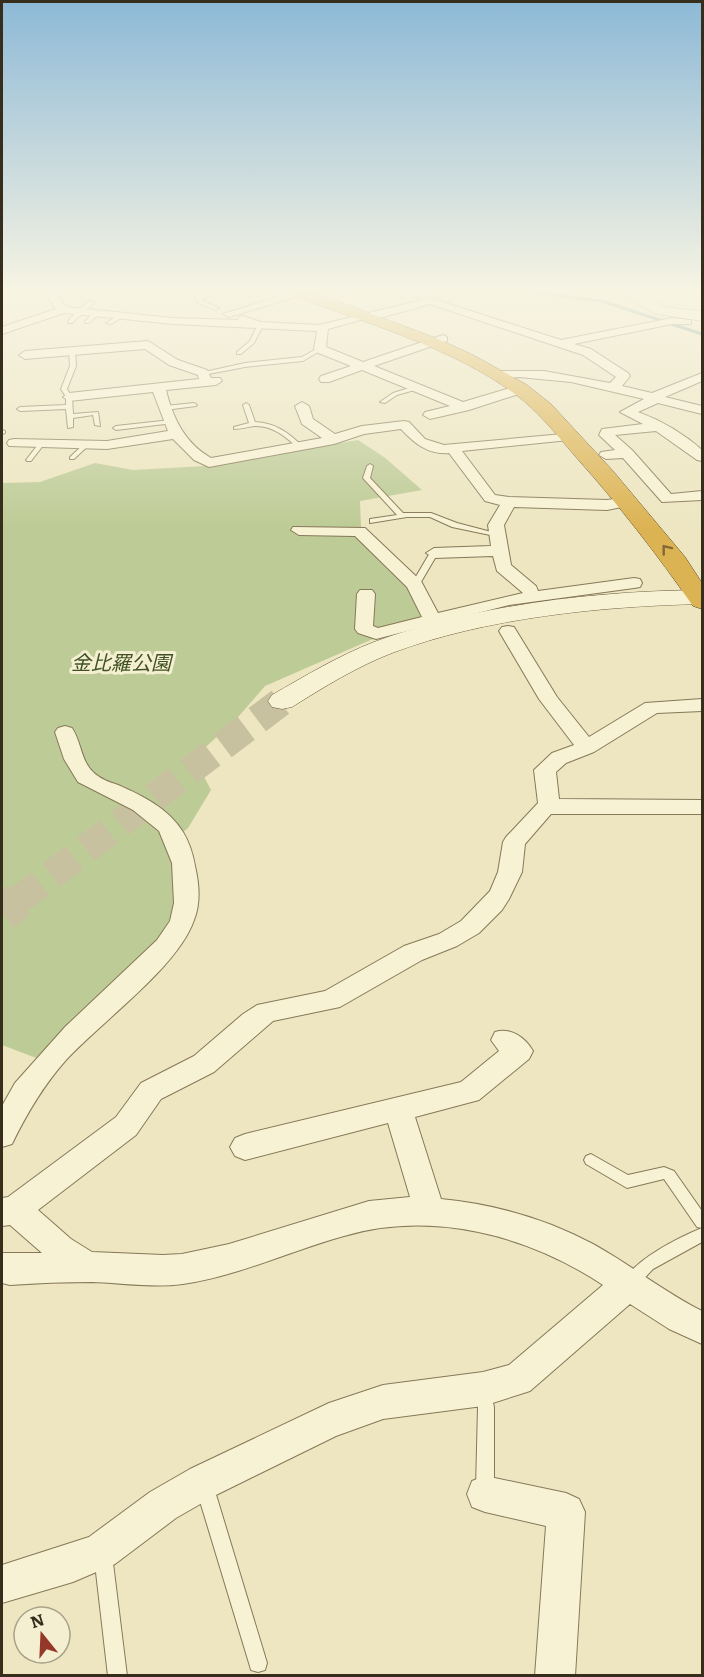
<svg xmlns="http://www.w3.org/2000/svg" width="704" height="1677" font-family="Literata,'Noto Sans JP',serif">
	<rect width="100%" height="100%" fill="#ede6c1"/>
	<path fill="#bdcb96" d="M358,440l26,17 38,33 -62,11 1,26 49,61 11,30 -156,68 -26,30 -45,42 17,32 -23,38 -19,15c10,41 13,59 -10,96l-120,120 -37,-14v-562l38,-1 55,-19 38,7 72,-4z"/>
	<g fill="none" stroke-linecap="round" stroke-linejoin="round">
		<path stroke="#6b8d8a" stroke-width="3" d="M536,293l66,8 100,33"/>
		<path stroke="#c8c1a0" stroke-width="29" stroke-dasharray="29 14" stroke-linecap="butt" d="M17,901l265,-200"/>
		<path stroke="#c8c1a0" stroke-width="38" stroke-dasharray="38 19" stroke-linecap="butt" d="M2,913l17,-13"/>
		<defs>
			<path id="lane" d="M325,293h6l-5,4 -3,-2z
				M337,293h7l2,2 -3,2z
				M409,293h7l17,8 -5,1z
				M198,297h4l1,4 16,7 -3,2 -18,-7z
				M90,301l5,1 -23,21h-4v-2l10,-11z
				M96,311l5,1 -12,11h-4v-2z
				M121,314l5,1 -15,9 -5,-1z
				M258,324l5,1 -9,18 -13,11h-4v-2l13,-11z
				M318,348l5,1 -20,12 -58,6 -42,8 -3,-2 45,-10 57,-6z
				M72,349l3,2 1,15 -9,23 5,8 1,17 25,-2 2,14 -5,-1 -2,-10 -20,3v9l-5,1 -2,-19 -46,2 -3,-2 3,-2 46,-2v-8l-5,-8 9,-23 -1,-15z
				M416,386l3,2 -1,1 -21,6 -12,8 -5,-1 13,-9z
				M194,403l3,2 -1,1 -31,4 -3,-2 3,-2z
				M246,403l3,2 6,17c20,1 33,10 47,24v2h-4c-13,-12 -26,-23 -44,-22 -7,1 -14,3 -20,3v-2l15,-4 -6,-18z
				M171,420l3,2 -1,1 -57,7 -3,-2 3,-2z
				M2,430l3,1v2l-3,1z
				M40,442l5,1 -14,18h-4l-1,-1z
				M84,444l5,1 -15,14h-4v-2z
				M370,464l3,2 -3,12 33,35h28l26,10 42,11 -4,2 -43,-9 -22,-10h-23l-37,6v-4l27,-4 -34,-37 4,-12z
				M431,551l7,2 -20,34h-6l-1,-2z
				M591,1154l37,21 36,-8 10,4 28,40v31l-49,27 -17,18 -5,2 -5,-2 -2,-5c9,-22 56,-45 78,-54l-5,-1 -33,-48 -37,9 -41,-24 -2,-4 2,-4z
				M483,1385l6,2 5,20v81l-3,6 -6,3 -6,-3 -3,-6 2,-81 -3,-14 2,-6z
				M205,1479l6,3 3,6 53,175 -2,7 -7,2 -7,-2 -2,-7 -53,-175 3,-6z
				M103,1546l6,3 3,6 15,121h-19l-14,-121 3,-6z"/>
			<path id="street" d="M45,293h11l10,14 107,11 65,2 1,-3 4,-1 18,6 58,3 111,-27 131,42 111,-22 19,2v4h-19l-98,20 17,5 37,24 2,3 -8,10 30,7 50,-20v8l-37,16 37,9v8l-44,-11 -20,9c24,9 45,21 64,38v11l-5,-1 -41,-29 -41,4 17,15 39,44 31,-3v9l-40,2 -39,-44 -17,1 -7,-4 2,-3 14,-2 -16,-15 3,-6 41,-5 -23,-12 24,-13 -73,-17 -52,-5 -22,2 -6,-4 6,-4h47l66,12 6,-6 -33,-22 -153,-51 -50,14 -5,-2 -47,13 -2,18 37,15 80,-27 4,2v4l-73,25 89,36 57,-17 6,4 -1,3 -56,18 -39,9 -7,-4 2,-3 25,-6 -88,-36 -33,12h-8l-2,-3 2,-3 30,-10 -35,-14 -2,-3 3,-18 -144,-7 -109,-11 -62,21v-7l54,-18z
				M196,293h10l-1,5 -5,3 -4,-1z
				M290,293l15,1 -76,23 -6,-3z
				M148,341l30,19 29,10 4,8h9l2,3 -6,4 -50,5c7,29 19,53 45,68l111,-20 -20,-14 -7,-18 7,-4 7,4 4,13 22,15 27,-8 42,-5 5,1 16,17 19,6 130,-12 2,3 -7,4 -107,11 33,44 14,2 98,3 20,-3 8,5 -3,3 -25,5 -93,-3 -10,18 7,40 25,21 2,5 96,-13 6,1 2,4 -2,4 -6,1 -125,17 -133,34 -18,-6 -3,-4 2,-35 3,-4h12l3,4 -2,32 5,2 44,-11 -15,-30 -52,-51 -56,-1 -8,-5 2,-3 72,1 56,53 17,32 85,-20 -26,-22 -4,-15 -59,2 -8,-5 8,-5 57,-2 -3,-21 12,-20 -15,-4 -36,-48c-21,2 -35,-10 -48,-24l-37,5 -30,10 -125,23 -15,-7 -21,-21 -66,10 -98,-3 -2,-3 2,-3 5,-1 93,2 61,-10 -15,-39 -84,9 -6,-4 6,-4 130,-14 -1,-4 -29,-10 -24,-16 -120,10 -6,-4 6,-4z
				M508,626l6,1 43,70 32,40 56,-34 57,-4v12l-45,2 -63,39 -28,11 -10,9 3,27 143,1v14h-151l-26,30 -3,28 -13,27 -7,11 -23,23 -22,13 -35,14 -82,47 -67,14 -59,51 -53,27 -25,36 -98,75 33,29 21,13 71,3 19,-1 47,-10 140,-43 41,-4 -22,-74 -143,37 -10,-4 -5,-9 5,-9 10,-4 216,-52 38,-31 -8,-11 4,-8c15,-5 30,5 38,19l-4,8 -50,41 -64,17 26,82c52,5 106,20 152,45 38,21 71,48 109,67v33l-33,-15 -39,-25 -100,87 -47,15 -100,13 -47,17 -120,59 -40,23 -61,46 -42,18 -71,21v-38l87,-28 61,-45 40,-23 139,-66 54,-18 100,-13 26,-7 94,-80c-75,-50 -171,-75 -259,-49 -54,15 -106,40 -161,48 -30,4 -61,-1 -91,-2 -27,0 -55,1 -82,3l-8,-2v-30h40l-32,-28 -8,1v-28l6,-1 108,-80 25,-34 53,-27 49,-42 14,-9 68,-14 79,-45 35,-12 22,-13 29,-30 8,-19 5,-30 3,-5 32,-34 -4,-33 18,-17 22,-8 -35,-46 -40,-68 3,-4z
				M65,726l7,2c9,13 9,33 21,44 7,7 16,10 25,13 25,11 50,23 65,47 6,10 10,22 12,34 4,17 6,37 -1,54 -16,47 -92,101 -128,140 -23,26 -39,53 -54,84l-10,3v-41l13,-23 50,-56 92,-87 13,-19 4,-18 -2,-40 -13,-32 -26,-21 -55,-28 -14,-23 -9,-27 3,-4z
				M485,1476l81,17 13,6 6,13 -10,164h-40l11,-150 -61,-14 -13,-5 -5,-13 5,-13z"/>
			<path id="secondary" d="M620,293h19l26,14 37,4v10l-46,-7z
				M702,590v14c-99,2 -218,14 -310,49 -36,14 -68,34 -100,54l-10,2 -10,-2 -4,-6 4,-6c33,-19 66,-39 102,-53 100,-37 221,-51 328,-52z"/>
			<path id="highway" d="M292,293h24l122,46 35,16 54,30 24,19 62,67 72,86 17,26v26l-9,-3c-36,-52 -75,-102 -118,-150 -19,-22 -37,-45 -60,-62 -64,-47 -147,-70 -221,-98z"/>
		</defs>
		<use href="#lane" stroke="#867859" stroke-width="2"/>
		<use href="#street" stroke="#867859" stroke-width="2"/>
		<use href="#secondary" stroke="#68583c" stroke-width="1"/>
		<use href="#highway" stroke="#54452e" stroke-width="1"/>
		<use href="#lane" fill="#f8f2d4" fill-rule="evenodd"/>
		<use href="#street" fill="#f8f2d4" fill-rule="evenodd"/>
		<use href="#secondary" fill="#f8f2d4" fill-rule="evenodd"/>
		<use href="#highway" fill="#dcb353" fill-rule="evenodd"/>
	</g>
	<defs><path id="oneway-chevron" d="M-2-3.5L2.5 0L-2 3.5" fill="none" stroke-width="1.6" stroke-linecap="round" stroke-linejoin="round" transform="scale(1.5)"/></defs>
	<use stroke="#816935" href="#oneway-chevron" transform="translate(666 549) rotate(-128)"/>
	<linearGradient id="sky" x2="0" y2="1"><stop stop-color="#8db9d6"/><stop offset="0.55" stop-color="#f7f4e3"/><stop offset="1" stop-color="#f7f4e3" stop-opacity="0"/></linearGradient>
	<rect width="704" height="528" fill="url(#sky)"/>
	<g text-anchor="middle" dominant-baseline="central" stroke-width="6" stroke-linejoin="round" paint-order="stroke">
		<g font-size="20" font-style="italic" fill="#405224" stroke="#f5efd1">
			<text x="121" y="661">金比羅公園</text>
		</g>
	</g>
	<rect width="704" height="1677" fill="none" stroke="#362d1d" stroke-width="6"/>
	<g transform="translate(42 1635) rotate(342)"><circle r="28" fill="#f5efd1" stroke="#a9a189" stroke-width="1.5"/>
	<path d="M0-4.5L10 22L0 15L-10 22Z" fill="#94392a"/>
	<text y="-9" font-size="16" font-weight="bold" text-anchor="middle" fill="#362d1d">N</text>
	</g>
</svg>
